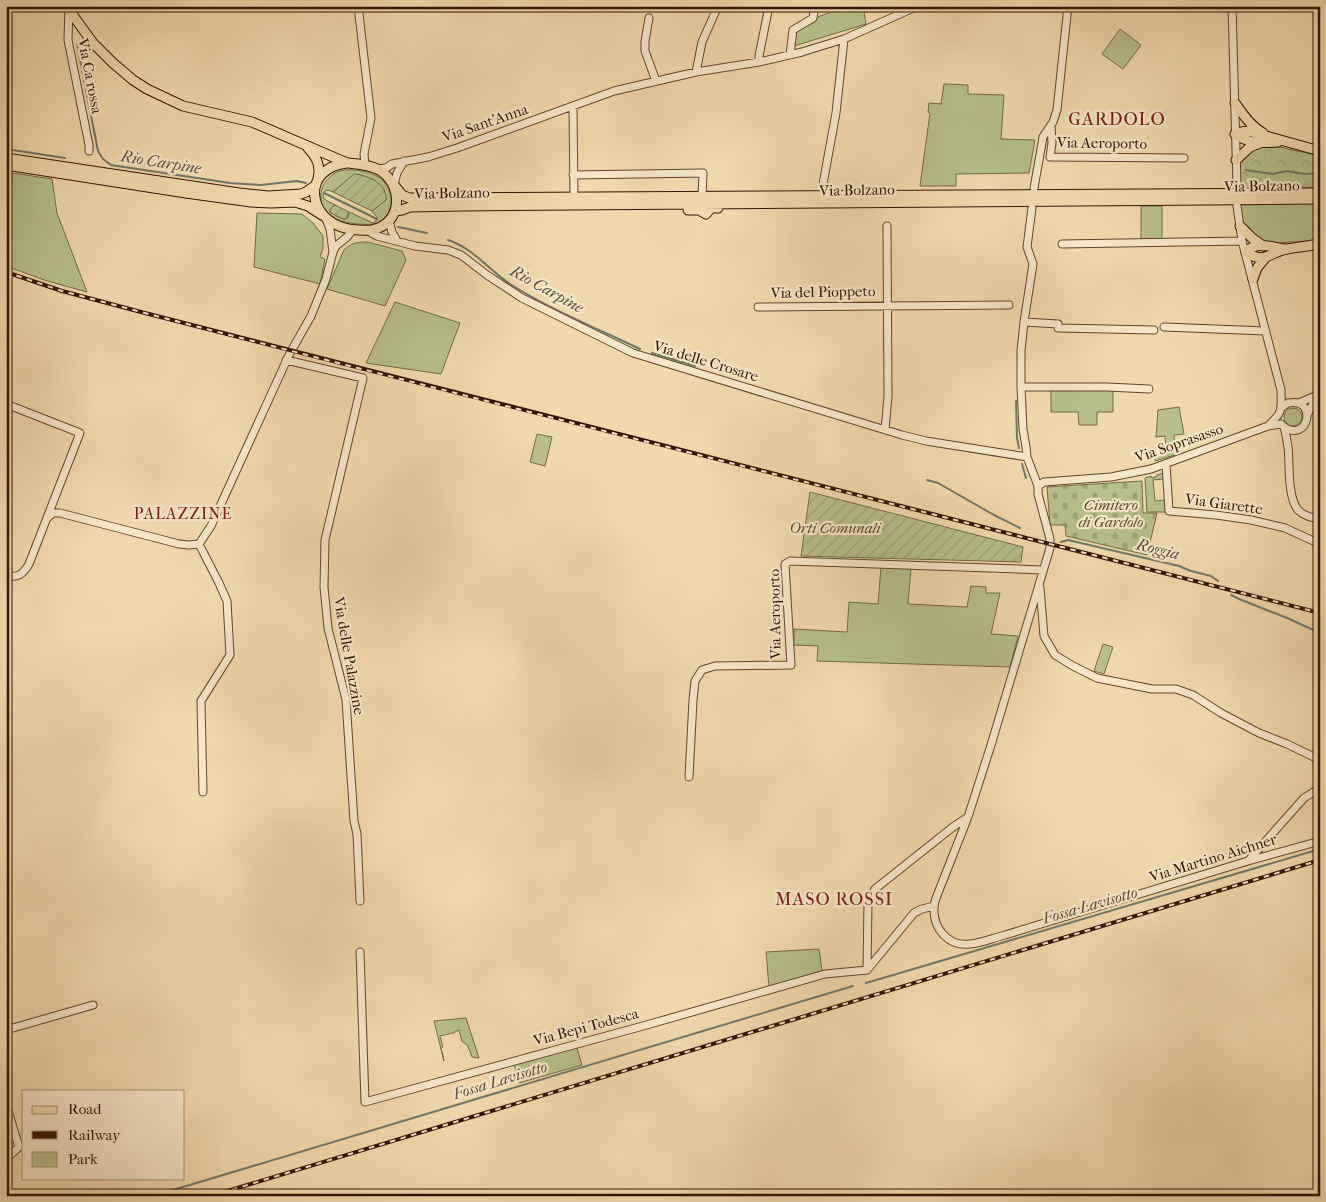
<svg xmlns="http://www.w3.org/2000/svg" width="1326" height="1202" font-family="'IM FELL French Canon',serif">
	<defs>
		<pattern id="forest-crowns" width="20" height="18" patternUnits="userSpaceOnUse" patternTransform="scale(1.25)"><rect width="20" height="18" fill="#b7bf8a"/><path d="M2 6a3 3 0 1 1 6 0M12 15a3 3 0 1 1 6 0" fill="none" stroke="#9ea375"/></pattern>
		<pattern id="cemetery-stones" width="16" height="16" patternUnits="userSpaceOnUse" patternTransform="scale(1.25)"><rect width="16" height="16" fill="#b7bf8a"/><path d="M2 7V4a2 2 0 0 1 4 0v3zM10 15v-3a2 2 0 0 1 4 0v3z" fill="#9ea375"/></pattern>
		<pattern id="garden-furrows" width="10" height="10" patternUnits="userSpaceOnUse" patternTransform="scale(1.25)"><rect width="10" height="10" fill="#b7bf8a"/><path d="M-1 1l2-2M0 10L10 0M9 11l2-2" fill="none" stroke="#9ea375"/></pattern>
	</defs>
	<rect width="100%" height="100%" fill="#efd9ac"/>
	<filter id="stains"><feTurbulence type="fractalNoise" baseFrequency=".004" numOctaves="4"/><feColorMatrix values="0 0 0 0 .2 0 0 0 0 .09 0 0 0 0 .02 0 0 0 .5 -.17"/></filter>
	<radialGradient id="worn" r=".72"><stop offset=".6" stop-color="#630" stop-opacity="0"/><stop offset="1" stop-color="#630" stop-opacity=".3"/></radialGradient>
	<path fill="#b7bf8a" stroke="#746a45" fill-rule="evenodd" d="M849,6h14l3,18 -72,22 2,-15 24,-15z
		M1120,29l21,16 -18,24 -21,-15z
		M944,84l24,1v9l36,1 -3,44 34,1 -6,33 -73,1v12h-36l10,-73 -2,-1 1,-9 12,1z
		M343,170c12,-1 27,1 37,8 16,12 15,41 -6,46 -7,1 -16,0 -24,-1 -9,-1 -20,-5 -26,-14 -9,-17 2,-35 19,-39zM354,175h6l13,4 13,21 -14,11 5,6 -1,4 -3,2 -24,-11 -2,7 -15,-12 3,-2 -11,-6 -1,-4 2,-4 3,-1 5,2z
		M13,173l39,6 5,34 30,79 -43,-12 -38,-14v-21z
		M1320,203v37l-56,4 -21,-18 -3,-21z
		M1141,206h21v33h-21z
		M257,213l45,1 11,9 10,13v13l-3,8 5,2 -5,25 -66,-17z
		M367,242l35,9 4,9 -21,46 -58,-17 17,-39c7,-7 14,-8 23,-8z
		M395,302l65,21 -19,51 -75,-11z
		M1051,389h62v23h-16v13h-18l-1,-13h-27z
		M1179,407l5,27 -10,1 1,20 -20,6v-6l11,-1 -1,-18 -9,1 2,-27z
		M1284 417a9 9 0 1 1 18 0a9 9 0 1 1-18 0Z
		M537,434l15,3 -7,29 -15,-4z
		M1164,473v6l-11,1 2,21 11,-1 1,12h-20l-2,-34 6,-2 1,2 5,-2v-1z
		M881,567l30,1 -3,36 59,3 4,-21 15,1v6h14l-9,41 27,2 -8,31 -193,-6 1,-15 -24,-1v-16l53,3 2,-30 29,2z
		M1103,644l10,3 -9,27 -10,-3z
		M819,949l3,22 -53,16 -3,-35z
		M466,1018l13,40 -7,-1 -4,-11 -6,-5 -3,-11 -6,3 -13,3 3,11 -2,1 3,13 -10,-40z
		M576,1045l6,20 -63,18 -5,-19z"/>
	<path fill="url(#forest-crowns)" stroke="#746a45" d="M1263,145l12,1 45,10v31l-80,1v-27l11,-11z"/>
	<path fill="url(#cemetery-stones)" stroke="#746a45" d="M1142,481l1,32h14l-10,42 -81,-19 -1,-11h-15l-3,-38z"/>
	<path fill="url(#garden-furrows)" stroke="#746a45" d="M354,174c15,2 33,9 32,26l-14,11 -39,-19z
		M335,205l14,7 -2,7h-4l-12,-6 -1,-2 2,-4z
		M810,492l213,55 -2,15 -220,-6z"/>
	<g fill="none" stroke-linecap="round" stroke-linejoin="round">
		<path stroke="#707868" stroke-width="2" d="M77,44l21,107 5,8 8,6 119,18 31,2 36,-4 9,2
			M6,149l59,9
			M1246,170l26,4 15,-3 18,3 15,-1
			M324,193l53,26
			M398,227l29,6
			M448,240c25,8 41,30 62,44 41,26 86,44 130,65
			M652,353l43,13
			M1016,401l1,37 2,10
			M1022,464l4,14
			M927,480l11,3 56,32 26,13
			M1061,542l7,-2 111,26 12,5 20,5 7,5
			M1231,595l8,4 48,19 33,15
			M866,983l454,-134
			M153,1196l700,-210"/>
		<defs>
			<path id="minor" d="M69,6l-1,34 21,105v6
				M358,6l13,112 -7,36 1,11
				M1232,6l5,180
				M649,18l-4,23v10l11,30
				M790,55l3,-25 20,-12 2,-12
				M759,62v-6l10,-50
				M696,72l6,-30 16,-36
				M573,106l1,91
				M1051,125l1,18 -2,14 134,1
				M377,169l9,-1 6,-4 36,-7 29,-9 157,-57 82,-19 63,-10 43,-10 42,-13 74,-33
				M573,175l130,-2 -1,23
				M823,184l13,-71 8,-74
				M394,185l3,-12 7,-12
				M1034,188l8,-45 1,-6 10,-15 4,-12 11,-104
				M1237,206l5,35 39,149c0,20 3,21 -13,36
				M1032,208l-5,39 6,17 -9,58 -3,29v36l2,42 3,18 1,10 11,29v8l12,45v9l-59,197 -23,72 -30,76c-2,5 -4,10 -4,15 -1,21 15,39 36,36 12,-1 23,-6 35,-9l243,-74 72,-20
				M326,219l4,10 3,23
				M389,221l3,11 5,9
				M368,231l9,5 38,10 33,4 13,5 26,20 35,23 111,55 269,82 24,6 101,16
				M1062,244l180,-3
				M758,307l251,-2
				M1024,322l34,2v4l96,2
				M1164,327l102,4
				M286,360l77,18 -38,162 -1,47 4,41 18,72 8,121 3,13 3,67
				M1021,387h86l42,2
				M1299,403l21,-9
				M6,404l74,29 -51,131c-6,10 -10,14 -23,12
				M1281,408l7,-5c31,-6 20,42 -5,23
				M1307,415l10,-19
				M1284,427c2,7 3,14 4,20 2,17 -1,49 10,63 6,6 14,8 22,9
				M885,430l3,-34 -1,-170
				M1166,464l3,47 47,4 35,5 34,8 35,16
				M1038,486l6,-4 67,-5 40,-8 117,-43 13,-2
				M47,518l6,-5h7l119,31 10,1 10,-1 12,-18 78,-171 22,-39 15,-37 7,-27 3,-6 11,-9 6,-7
				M199,544l20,39 8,18 3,54 -29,46 2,91
				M1040,588l4,48 11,19 18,11 24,12 55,11h24l17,6 28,18 38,20 28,11 25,12 8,5
				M689,777l4,-77 2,-19 7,-11 13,-4 76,-1 -6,-101 5,-3 253,9
				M1249,860l55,-62 16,-10
				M360,952l5,150 278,-76 182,-52 42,-4 47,-57 8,-4 12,-3
				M867,970l1,-66 7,-15 78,-62 15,-10
				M6,1030l87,-25
				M6,1104l13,43 -13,12"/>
			<path id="major" d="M66,6l27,37 20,20 20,17 14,9 36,17 69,16 95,41
				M1235,103c8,12 16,23 28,30
				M1235,134l6,-2 7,-1 72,20
				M1235,134c13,10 27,9 43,8
				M308,148c9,9 13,18 10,31
				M6,158l233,35 29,3 33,-2 5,-2 10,-7
				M1236,160l14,-13 10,-4
				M347,163c11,1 24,2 34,8 23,16 21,53 -9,59 -7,1 -15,0 -23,-1 -43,-8 -48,-61 -2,-66z
				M6,165l180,28 65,9 20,1 24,-1 13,4 14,9
				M394,185l8,10 7,3 911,-5
				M688,210h11l7,4 5,-6h7
				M395,211l7,-1 8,-3 52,-1 858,-7
				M1240,226l12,12 11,8
				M1285,249c-14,-2 -29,-8 -39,3 18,13 24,0 41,-3 11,-2 22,-3 33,-5
				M1253,279l4,-11 9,-11"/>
		</defs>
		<use href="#minor" stroke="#60452b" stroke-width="9"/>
		<use href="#major" stroke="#311400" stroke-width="11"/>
		<use href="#minor" stroke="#f5e6c9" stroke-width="7"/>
		<use href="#major" stroke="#efd9ac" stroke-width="9"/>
		<defs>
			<path id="rail" d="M6,272l56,19 79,21c392,102 786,200 1179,301
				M211,1196l1109,-336"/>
		</defs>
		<use href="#rail" stroke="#311400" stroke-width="4"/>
		<use href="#rail" stroke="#f5e6c9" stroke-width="2" stroke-dasharray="5.5" stroke-linecap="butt"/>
	</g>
	<g text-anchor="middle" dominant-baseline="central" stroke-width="4.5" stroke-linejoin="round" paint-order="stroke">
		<g font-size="15" fill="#311400" stroke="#f5e6c9">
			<text transform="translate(90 76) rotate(79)">Via Ca rossa</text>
			<text transform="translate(485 123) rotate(-19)">Via Sant'Anna</text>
			<text transform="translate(1102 143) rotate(1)">Via Aeroporto</text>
			<text transform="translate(1262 186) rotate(-1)">Via Bolzano</text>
			<text transform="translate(857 190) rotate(-1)">Via Bolzano</text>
			<text transform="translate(452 193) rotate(-1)">Via Bolzano</text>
			<text transform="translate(823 292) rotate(-1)">Via del Pioppeto</text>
			<text transform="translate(706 361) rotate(17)">Via delle Crosare</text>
			<text transform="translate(1179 443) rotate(-19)">Via Soprasasso</text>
			<text transform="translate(1224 504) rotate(8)">Via Giarette</text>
			<text transform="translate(775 614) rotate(-91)">Via Aeroporto</text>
			<text transform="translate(349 656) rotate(80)">Via delle Palazzine</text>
			<text transform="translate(1213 858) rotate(-17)">Via Martino Aichner</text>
			<text transform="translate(586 1027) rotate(-15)">Via Bepi Todesca</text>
		</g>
		<g font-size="15" font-style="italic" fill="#594729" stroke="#f5e6c9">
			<text x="1111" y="505">Cimitero<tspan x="1111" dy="17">di Gardolo</tspan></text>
			<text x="835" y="528">Orti Comunali</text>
		</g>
		<g font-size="16" font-style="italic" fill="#564e3d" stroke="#f5e6c9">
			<text transform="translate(161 162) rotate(9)">Rio Carpine</text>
			<text transform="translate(547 289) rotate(29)">Rio Carpine</text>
			<text transform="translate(1158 549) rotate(14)">Roggia</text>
			<text transform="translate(1090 905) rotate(-16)">Fossa Lavisotto</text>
			<text transform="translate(500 1080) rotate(-17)">Fossa Lavisotto</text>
		</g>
		<g font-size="16" letter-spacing="1" fill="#7a1f14" stroke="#f5e6c9">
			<text x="183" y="513">PALAZZINE</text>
		</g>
		<g font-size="18" letter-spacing="1" fill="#7a1f14" stroke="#f5e6c9">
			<text x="1117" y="119">GARDOLO</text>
			<text x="834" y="899">MASO ROSSI</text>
		</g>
	</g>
	<rect width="1326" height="1202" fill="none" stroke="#efd9ac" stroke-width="25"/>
	<rect x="8" y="8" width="1311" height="1187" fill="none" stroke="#311400" stroke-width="2.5"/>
	<rect x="12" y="12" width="1301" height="1177" fill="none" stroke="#311400"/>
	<rect x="22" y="1090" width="162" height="90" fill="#f5e6c9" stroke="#a79279"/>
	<rect x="32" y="1106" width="25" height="8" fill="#efd9ac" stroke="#a79279"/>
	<text x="68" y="1114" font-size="15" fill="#311400">Road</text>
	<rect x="32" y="1131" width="25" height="8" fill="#311400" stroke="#a79279"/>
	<text x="68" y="1140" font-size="15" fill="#311400">Railway</text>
	<rect x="32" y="1152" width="25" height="15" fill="#b7bf8a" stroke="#a79279"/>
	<text x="68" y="1164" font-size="15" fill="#311400">Park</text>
	<rect width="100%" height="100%" filter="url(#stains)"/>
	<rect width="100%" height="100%" fill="url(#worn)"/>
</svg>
